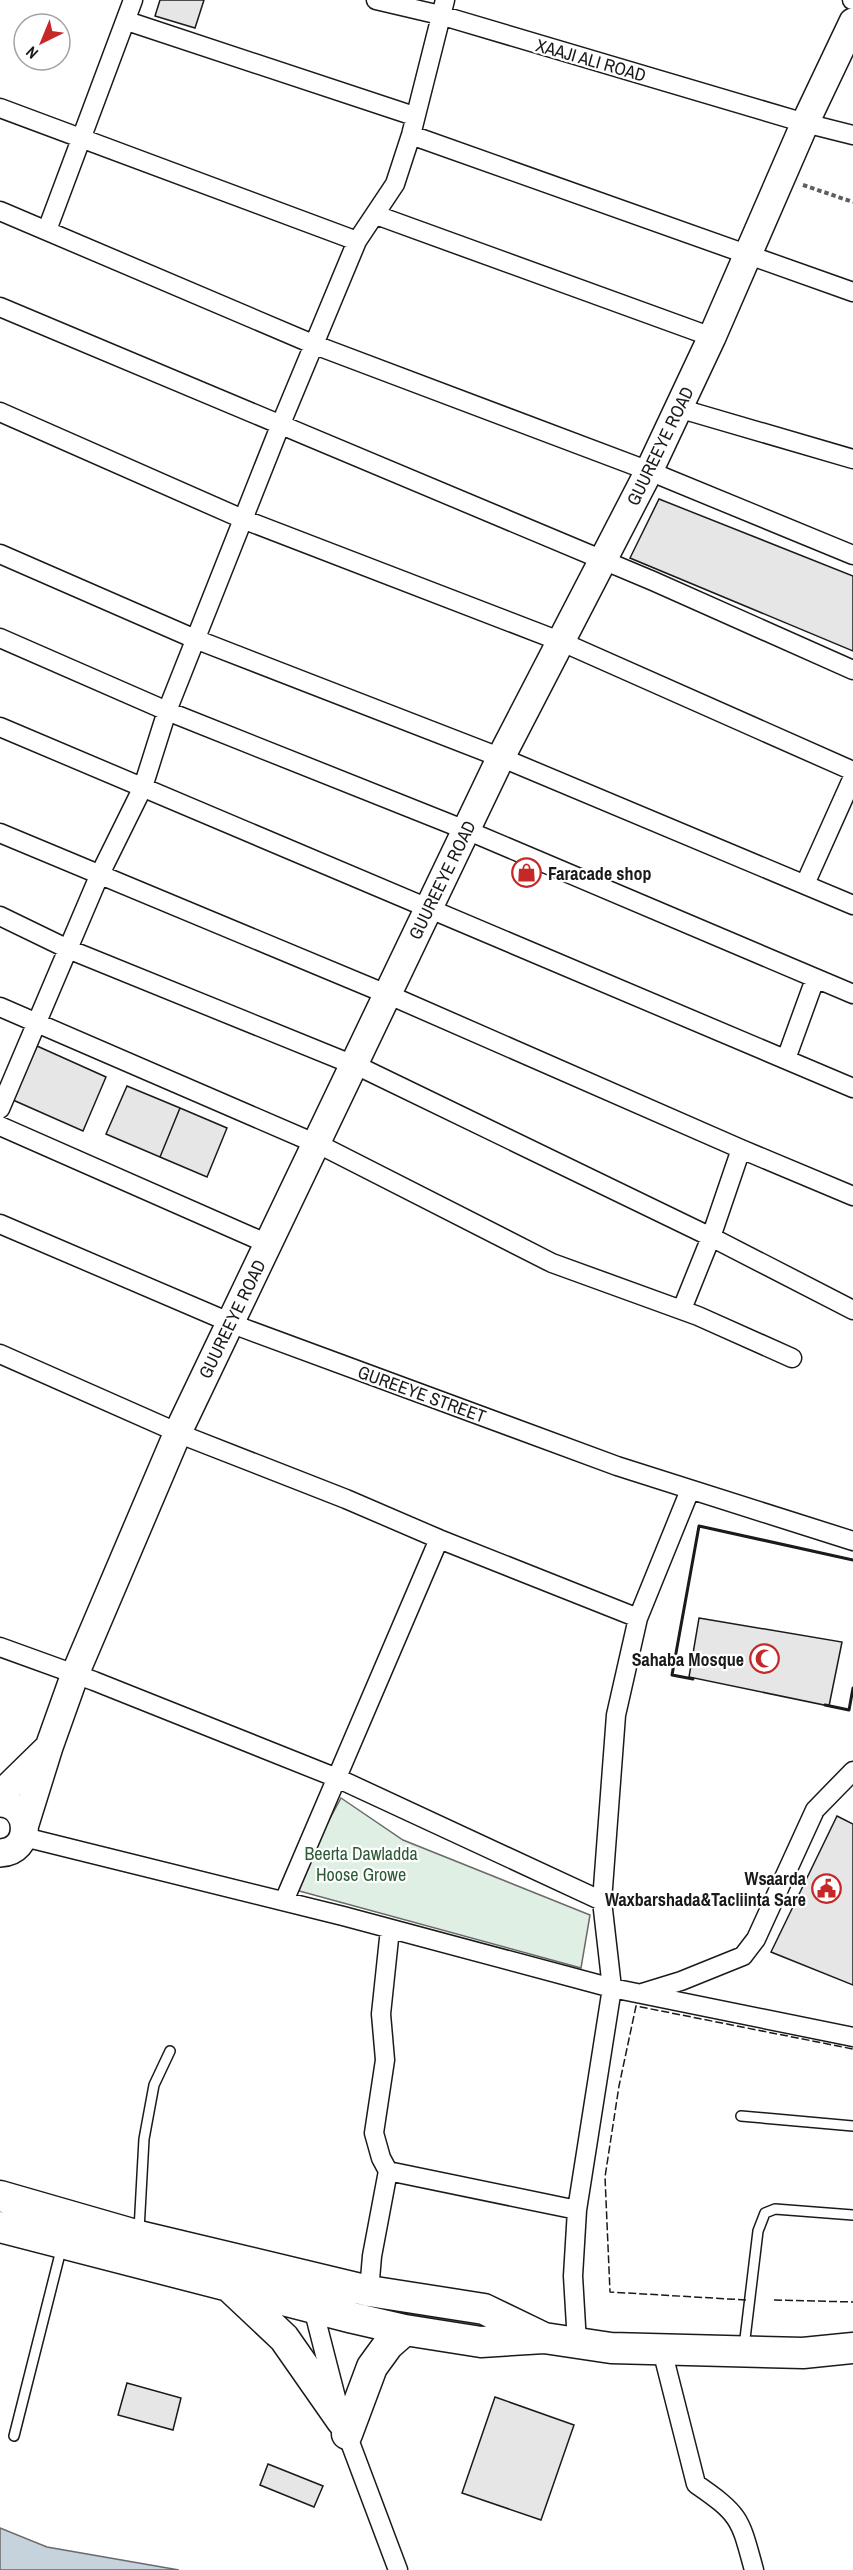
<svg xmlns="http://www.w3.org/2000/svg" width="853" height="2570" font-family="'Archivo Narrow',sans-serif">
	<rect width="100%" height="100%" fill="#fff"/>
	<path fill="#e0efe3" stroke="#6a6a6a" stroke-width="1.5" d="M341,1798l62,42 187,75 -9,53 -289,-79z"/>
	<path fill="#c6d2dc" stroke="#6a6a6a" stroke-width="1.5" d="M0,2528l47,19 132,23h-179z"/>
	<path fill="#e6e6e6" stroke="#1a1a1a" stroke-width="1.5" d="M160,0h44l-9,28 -40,-12z
		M659,499l194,77v75l-223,-93z
		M37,1046l69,31 -23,54 -70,-31z
		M127,1086l53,22 -20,49 -54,-23z
		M180,1108l47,20 -20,49 -47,-20z
		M699,1618l143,24 -13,64 -140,-29z
		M837,1816l16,8v161l-82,-33z
		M127,2383l54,15 -8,32 -55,-15z
		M495,2397l79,28 -33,95 -79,-27z
		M268,2464l55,22 -9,21 -54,-22z"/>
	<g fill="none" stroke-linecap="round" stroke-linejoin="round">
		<defs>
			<path id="lane" d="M741,2116l112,10
				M139,2230l5,-91 10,-54 16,-34
				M744,2347l14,-116 7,-18 10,-4 78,6
				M14,2436l48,-190"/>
			<path id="street" d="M376,0l64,15 365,108 48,12
				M852,0h1
				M127,21l287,95
				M0,108l357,133
				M411,135l442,157
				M0,211l315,134 334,126 204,84
				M376,215l336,122
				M47,230l86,-230
				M0,307l653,274 200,89
				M678,408l175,51
				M0,412l245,108 317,122 291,129
				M0,554l195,85 317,123 341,143
				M0,638l167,73 311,124 375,159
				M0,727l853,361
				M0,833l396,165 345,151 112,47
				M805,884l48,-107
				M0,916l68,33 298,121 345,167 142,73
				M0,1007l326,141 226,115 146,53 94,42
				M786,1059l29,-80
				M0,1109l99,-233 44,-89 24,-76 113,-285 77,-185 38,-57 16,-49 34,-135
				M0,1126l268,118
				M0,1224l243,104 374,138 236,75
				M682,1309l29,-72 30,-88
				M0,1354l190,84 156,61 93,40 199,79
				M0,1647l94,34 243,97 265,123
				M24,1837l319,79 269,72 241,49
				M284,1901l155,-362
				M390,1929l-9,85 4,46 -11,73 7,25 7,13 189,39
				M642,1993l39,-12 62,-25 13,-17 59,-129 38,-39
				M369,2291l3,-35 16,-85
				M314,2300l-1,8 29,113 56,149
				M577,2343l-4,-67 4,-66 35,-222 -10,-87 14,-186 22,-97 52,-128
				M662,2350l34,134c45,31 44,35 58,86"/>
			<path id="secondary" d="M0,1795l46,-45
				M0,1803c32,1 33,49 0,50
				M25,1824l24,-77 26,-73 103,-242 323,-675 148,-286 63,-134 93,-214 48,-101"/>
			<path id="primary" d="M0,2196l139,40 230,55 115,18 58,28
				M0,2227l353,91 52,12 76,12 63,-4 67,10 192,5 50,-5
				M232,2289l52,49 58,83
				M347,2434l25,-67 16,-22 17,-15"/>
		</defs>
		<use href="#lane" stroke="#1a1a1a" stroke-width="12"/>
		<use href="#street" stroke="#1a1a1a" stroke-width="21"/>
		<use href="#secondary" stroke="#1a1a1a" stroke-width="30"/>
		<use href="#primary" stroke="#1a1a1a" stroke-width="33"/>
		<path stroke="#5f5f5f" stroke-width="4" stroke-dasharray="4.5 3" stroke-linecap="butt" d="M803,185l50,17"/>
		<use href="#lane" stroke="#fff" stroke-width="9"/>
		<use href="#street" stroke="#fff" stroke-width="18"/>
		<use href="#secondary" stroke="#fff" stroke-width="27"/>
		<use href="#primary" stroke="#fff" stroke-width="30"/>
		<path stroke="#1a1a1a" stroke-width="1.5" stroke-dasharray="8 3" stroke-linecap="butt" d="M746,2300l-136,-8 -5,-115 14,-91 17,-80 217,43
			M774,2300l79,2"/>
		<path stroke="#1a1a1a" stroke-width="3" d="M693,1679l-21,-4 27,-149 154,34
			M825,1705l24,5 4,-22"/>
	</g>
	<defs>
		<symbol id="shop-ring" viewBox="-11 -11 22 22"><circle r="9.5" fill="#fff" stroke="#c62828" stroke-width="1.5"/><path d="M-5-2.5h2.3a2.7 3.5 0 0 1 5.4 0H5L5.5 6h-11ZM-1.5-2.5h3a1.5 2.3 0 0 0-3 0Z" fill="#c62828"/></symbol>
		<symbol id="mosque-ring" viewBox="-11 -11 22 22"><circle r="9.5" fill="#fff" stroke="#c62828" stroke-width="1.5"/><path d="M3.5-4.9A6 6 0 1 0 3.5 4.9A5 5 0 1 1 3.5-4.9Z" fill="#c62828"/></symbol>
		<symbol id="civic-ring" viewBox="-11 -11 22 22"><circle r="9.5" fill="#fff" stroke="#c62828" stroke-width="1.5"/><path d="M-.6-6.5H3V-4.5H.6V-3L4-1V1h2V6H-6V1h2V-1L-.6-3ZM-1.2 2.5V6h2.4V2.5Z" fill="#c62828"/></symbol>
	</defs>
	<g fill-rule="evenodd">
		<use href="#shop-ring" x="510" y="856" width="33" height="33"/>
		<use href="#mosque-ring" x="748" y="1642" width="33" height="33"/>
		<use href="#civic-ring" x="810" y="1872" width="33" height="33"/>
	</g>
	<g text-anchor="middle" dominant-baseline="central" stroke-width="4.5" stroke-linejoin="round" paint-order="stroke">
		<g font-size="18" fill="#1a1a1a" stroke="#fff">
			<text transform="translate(591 60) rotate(16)">XAAJI ALI ROAD</text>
			<text transform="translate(660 446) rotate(-64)">GUUREEYE ROAD</text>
			<text transform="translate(442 880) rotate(-64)">GUUREEYE ROAD</text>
			<text transform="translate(232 1319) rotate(-64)">GUUREEYE ROAD</text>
			<text transform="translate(422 1394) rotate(20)">GUREEYE STREET</text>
		</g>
		<g font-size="18" font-weight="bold" fill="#1a1a1a" stroke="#fff" text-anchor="end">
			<text x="548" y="873" text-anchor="start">Faracade shop</text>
			<text x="744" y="1659">Sahaba Mosque</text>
			<text x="806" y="1878">Wsaarda<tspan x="806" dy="21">Waxbarshada&amp;Tacliinta Sare</tspan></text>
		</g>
		<g font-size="18" fill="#2b5a34" stroke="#fff">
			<text x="361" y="1853">Beerta Dawladda<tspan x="361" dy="21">Hoose Growe</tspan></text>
		</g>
	</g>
	<g transform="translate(42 42) rotate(223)"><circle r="28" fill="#ffffff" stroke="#a3a3a3" stroke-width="1.5"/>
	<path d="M0-4.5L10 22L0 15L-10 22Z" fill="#c62828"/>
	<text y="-9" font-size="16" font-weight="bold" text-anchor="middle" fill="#1a1a1a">N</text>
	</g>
</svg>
